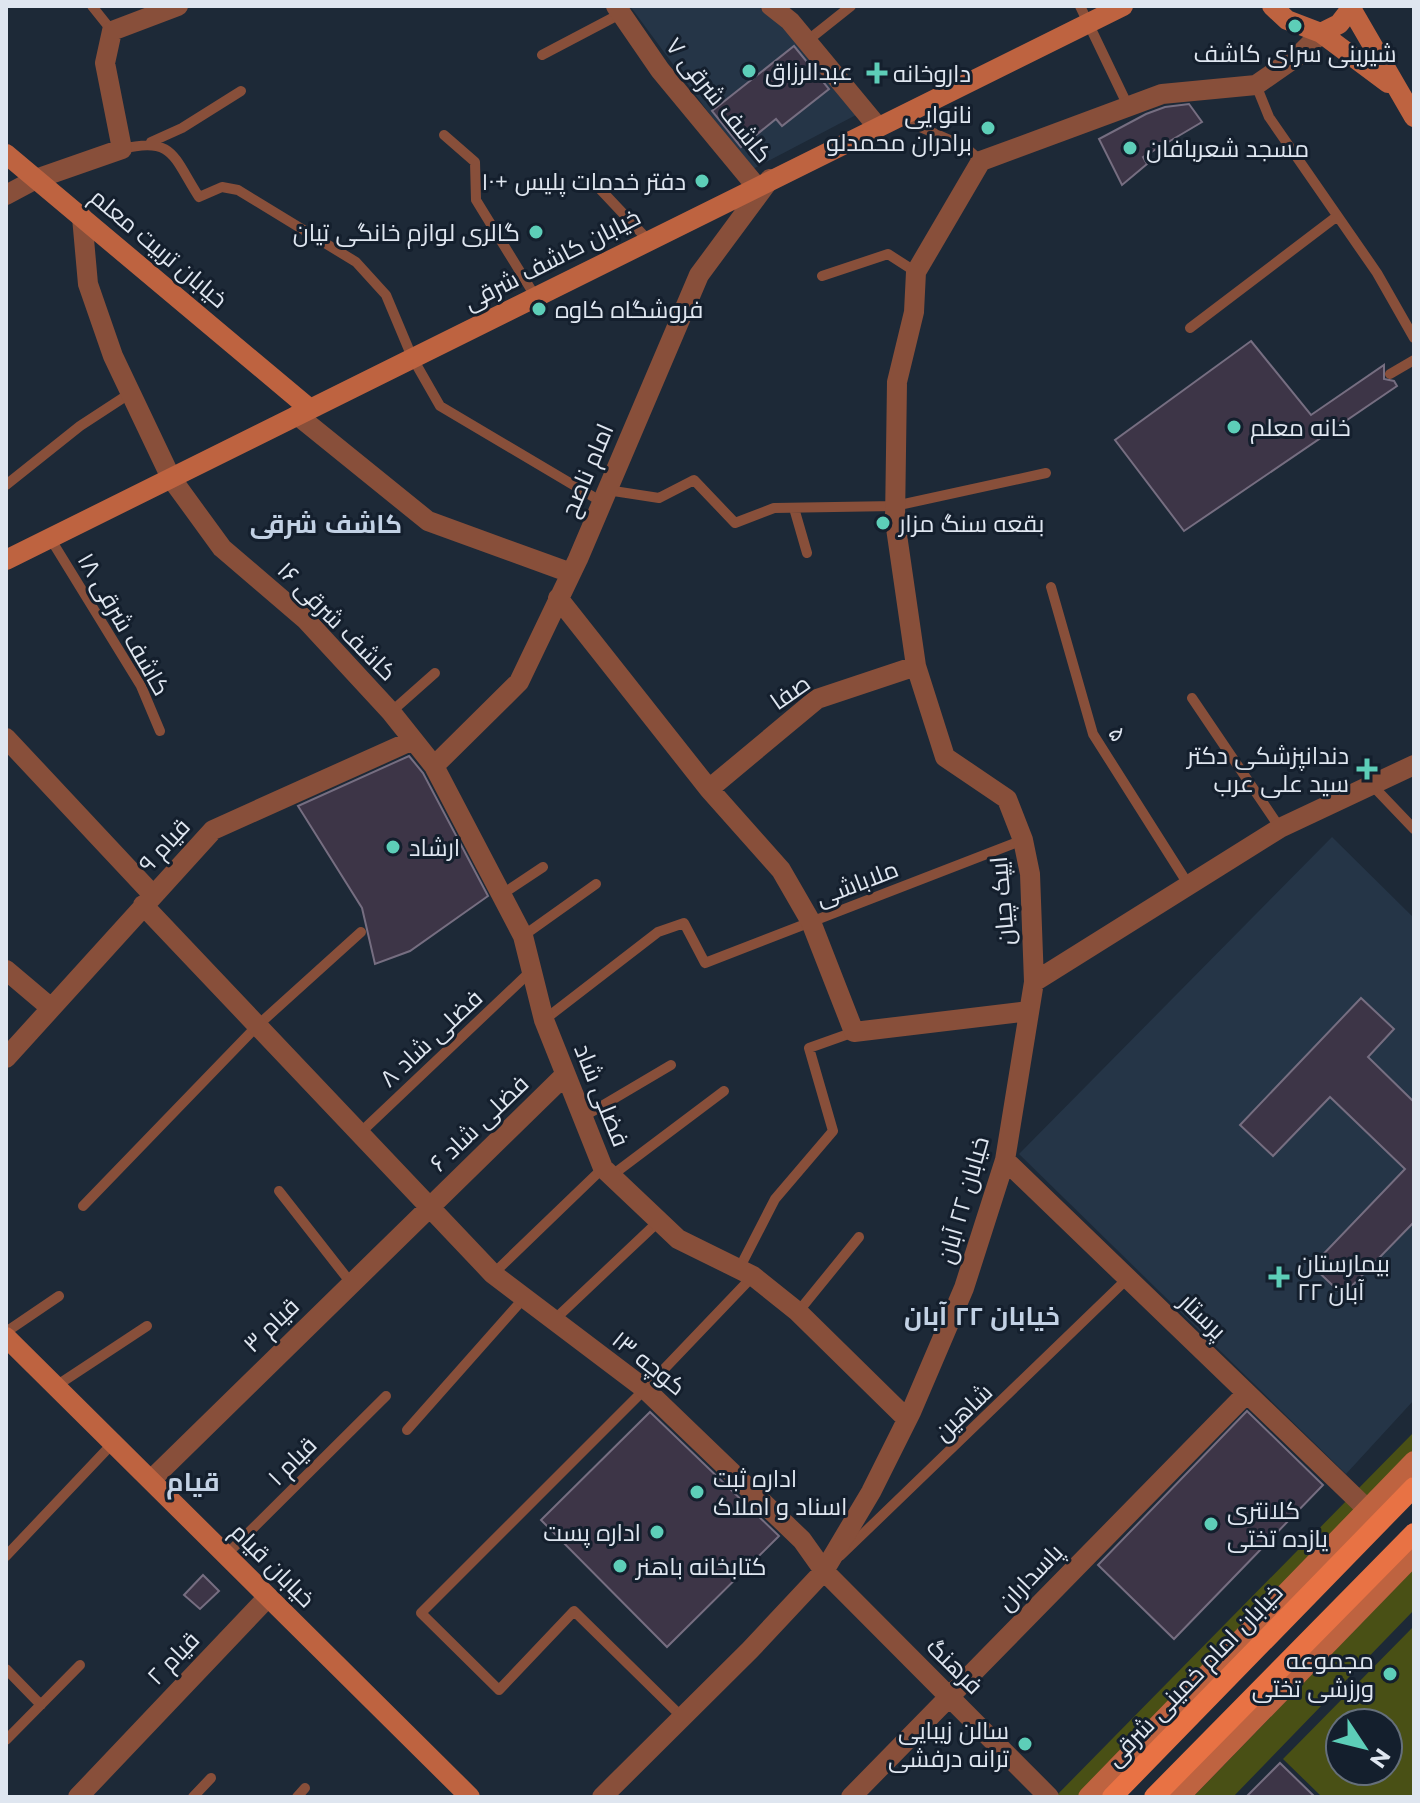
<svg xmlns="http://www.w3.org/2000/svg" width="1420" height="1803" font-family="Montserrat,Cairo,sans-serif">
	<rect width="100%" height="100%" fill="#1d2937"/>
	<path fill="#253547" d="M630,6h128l38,33 60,76 -105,55z
		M1332,837l82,81v482l-68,74 -327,-320z"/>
	<path fill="#495015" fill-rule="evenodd" d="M1414,1432v33l-324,332h-35z
		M1414,1569v41l-181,187h-40z
		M1414,1626v171h-92l-39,-38zM1340,1723h48v48h-48z"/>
	<path fill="#3d3547" stroke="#766e81" stroke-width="2" d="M794,46l35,43 -47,37 -6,-7 -35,28 -29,-36z
		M1189,104l13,18 -59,35 4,7 -25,21 -23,-46 47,-25 19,-7z
		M1251,341l60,74 73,-50v14l10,2 3,5 -213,145 -69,-91z
		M409,756l14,17 65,123 -78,55 -35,13 -13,-56 -64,-102z
		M1361,998l33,31 -26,28 46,45v120l-71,73 -31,-29 93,-97 -75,-72 -57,59 -33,-31z
		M1247,1411l76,74 -149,154 -76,-74z
		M650,1412l129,124 -112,111 -126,-127z
		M203,1575l16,16 -19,18 -16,-14z
		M1280,1763l35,34h-69z"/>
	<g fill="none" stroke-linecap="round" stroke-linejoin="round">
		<path stroke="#884f3a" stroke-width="10" d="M92,6l20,25
			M1080,6l48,100
			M807,41l44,-35
			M542,55l78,-41
			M1256,85l13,32 108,156 37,65
			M899,118l65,28 17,15
			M444,135l31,27 1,38 59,96
			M151,142l31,-14 59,-37
			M122,149c52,-13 51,8 77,48l23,-10 16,3 118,72 30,33 26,62 28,49 162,96
			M600,189l48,51
			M822,276l66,-22 28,18
			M1190,328l146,-111
			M1390,374l24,-14
			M6,485l74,-59 49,-32
			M607,490l52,8 35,-18 41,43 39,-15 121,-2 151,-33
			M794,508l13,45
			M50,538l91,148 19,45
			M1051,587l42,147 95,150
			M1192,698l88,130
			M391,712l44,-39
			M1371,784l43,45
			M501,895l42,-28
			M523,936l73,-52
			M544,1020l114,-88 26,-9 21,40 318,-123
			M583,1117l88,-52
			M359,1134l172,-163
			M611,1176l113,-85
			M279,1191l72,92
			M83,1206l174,-180 104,-94
			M739,1269l36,-70 58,-68 -24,-83 45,-16
			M493,1274l110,-106
			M798,1312l61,-75
			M553,1321l106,-100
			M6,1332l53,-36
			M56,1386l91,-60
			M407,1430l117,-132
			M226,1555l160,-159
			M6,1556l107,-113
			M840,1556l287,-277
			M6,1669l35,36
			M683,1718l-109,-107 -75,79 -78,-77 224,-224 108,-113
			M6,1740l74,-75
			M193,1797l18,-19
			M297,1797l8,-9"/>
		<path stroke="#884f3a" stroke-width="20" d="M616,6l44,64 96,116
			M771,6l19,15 87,105
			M6,195l30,-16 86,-30 -17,-86 7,-32 66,-25
			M82,217l6,67 25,72 58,122 51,70 84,72 85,92 43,54 89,170 21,84 59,148 75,71 75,37 45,36 109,107
			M297,415l131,106 143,52
			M558,598l151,191 72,81 30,52 43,110 175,-21
			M6,738l147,157
			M434,766l85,-84 59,-123 121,-284 71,-96
			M709,789l108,-90 99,-33
			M143,905l350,369 152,115 157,151 22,31 225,226
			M6,970l45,38
			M1034,982l246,-154 134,-63
			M6,1058l207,-228 200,-90
			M1005,1160l362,349
			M151,1480l414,-405
			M78,1797l190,-200
			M602,1797l148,-147 74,-79 47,-79 40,-80 53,-124 41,-128 29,-178 -4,-108 -7,-34 -16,-41 -62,-42 -29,-91 -21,-145 2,-139 17,-70 2,-40 65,-111 181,-67 94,-9 43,-30 22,-22
			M851,1797l395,-403"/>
		<path stroke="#be6340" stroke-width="20" d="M1272,6l15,14 34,13 18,-9 14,-18
			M1352,10l62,107
			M1321,33l67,50
			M6,154l304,255
			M6,560l1117,-554
			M6,1337l464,460
			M1088,1797l326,-336
			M1179,1797l235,-242"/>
		<path stroke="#e87244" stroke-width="20" d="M1112,1797l302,-310
			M1154,1797l260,-264"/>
	</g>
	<g fill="#5dceb8" stroke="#141f2d" stroke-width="3">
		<circle cx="1295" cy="26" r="8"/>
		<circle cx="749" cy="71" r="8"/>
		<path d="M873 61h8v8h8v8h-8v8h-8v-8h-8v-8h8z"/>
		<circle cx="988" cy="128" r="8"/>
		<circle cx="1130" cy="148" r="8"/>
		<circle cx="702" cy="181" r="8"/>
		<circle cx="536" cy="232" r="8"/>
		<circle cx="539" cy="309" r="8"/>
		<circle cx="1234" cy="427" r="8"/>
		<circle cx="883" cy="523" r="8"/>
		<path d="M1363 757h8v8h8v8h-8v8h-8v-8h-8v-8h8z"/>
		<circle cx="393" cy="847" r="8"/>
		<path d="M1275 1265h8v8h8v8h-8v8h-8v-8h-8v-8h8z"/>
		<circle cx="697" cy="1492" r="8"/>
		<circle cx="1211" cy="1524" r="8"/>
		<circle cx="657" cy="1532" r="8"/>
		<circle cx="620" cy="1566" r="8"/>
		<circle cx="1390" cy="1674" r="8"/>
		<circle cx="1025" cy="1744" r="8"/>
	</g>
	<g text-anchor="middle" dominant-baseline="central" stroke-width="6" stroke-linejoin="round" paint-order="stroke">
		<g font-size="24" fill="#dfe6f0" stroke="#141f2d" text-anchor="start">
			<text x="1295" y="53" text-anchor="middle">شیرینی سرای کاشف</text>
			<text x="765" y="71">عبدالرزاق</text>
			<text x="893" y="73">داروخانه</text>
			<text x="972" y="114" text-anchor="end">نانوایی<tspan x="972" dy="28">برادران محمدلو</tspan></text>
			<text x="1146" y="148">مسجد شعربافان</text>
			<text x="686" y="181" text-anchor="end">دفتر خدمات پلیس +۱۰</text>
			<text x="520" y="232" text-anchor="end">گالری لوازم خانگی تیان</text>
			<text x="555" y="309">فروشگاه کاوه</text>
			<text x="1250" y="427">خانه معلم</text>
			<text x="899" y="523">بقعه سنگ مزار</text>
			<text x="1349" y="755" text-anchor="end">دندانپزشکی دکتر<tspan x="1349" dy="28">سید علی عرب</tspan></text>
			<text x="409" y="847">ارشاد</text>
			<text x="1297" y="1263">بیمارستان<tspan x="1297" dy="28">۲۲ آبان</tspan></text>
			<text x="713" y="1478">اداره ثبت<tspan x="713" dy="28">اسناد و املاک</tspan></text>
			<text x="1227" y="1510">کلانتری<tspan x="1227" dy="28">یازده تختی</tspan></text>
			<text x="641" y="1532" text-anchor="end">اداره پست</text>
			<text x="636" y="1566">کتابخانه باهنر</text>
			<text x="1374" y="1660" text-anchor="end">مجموعه<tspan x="1374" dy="28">ورزشی تختی</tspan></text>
			<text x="1009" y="1730" text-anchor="end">سالن زیبایی<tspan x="1009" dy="28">ترانه درفشی</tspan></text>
		</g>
		<g font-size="24" fill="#dfe6f0" stroke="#141f2d">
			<text transform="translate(719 100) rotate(51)">کاشف شرقی ۷</text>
			<text transform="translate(159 248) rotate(40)">خیابان تربیت معلم</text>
			<text transform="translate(552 259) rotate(-27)">خیابان کاشف شرقی</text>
			<text transform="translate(587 470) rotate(-67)">امام ناصح</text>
			<text transform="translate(337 621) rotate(45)">کاشف شرقی ۱۶</text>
			<text transform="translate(124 624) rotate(60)">کاشف شرقی ۱۸</text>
			<text transform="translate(790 692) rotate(-35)">صفا</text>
			<text transform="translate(1118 734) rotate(60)">۵</text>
			<text transform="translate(164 845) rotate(-47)">قیام ۹</text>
			<text transform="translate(857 883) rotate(-21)">ملاباشی</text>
			<text transform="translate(1002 901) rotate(-95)">ایپک چیان</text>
			<text transform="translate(431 1038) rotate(-43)">فضلی شاد ۸</text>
			<text transform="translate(602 1095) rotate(68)">فضلی شاد</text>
			<text transform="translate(479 1123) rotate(-44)">فضلی شاد ۶</text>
			<text transform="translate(963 1200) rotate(-74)">خیابان ۲۲ آبان</text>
			<text transform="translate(1203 1316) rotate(44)">پرستار</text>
			<text transform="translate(271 1325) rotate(-44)">قیام ۳</text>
			<text transform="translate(649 1363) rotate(39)">کوچه ۱۳</text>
			<text transform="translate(963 1412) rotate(-44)">شاهین</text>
			<text transform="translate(292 1461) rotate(-45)">قیام ۱</text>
			<text transform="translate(273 1565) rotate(45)">خیابان قیام</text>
			<text transform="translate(1030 1577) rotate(-46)">پاسداران</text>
			<text transform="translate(173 1658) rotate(-46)">قیام ۲</text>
			<text transform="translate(955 1666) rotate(45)">فرهنگ</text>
			<text transform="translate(1194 1675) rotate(-46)">خیابان امام خمینی شرقی</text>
		</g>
		<g font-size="26" font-weight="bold" fill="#c2d1e4" stroke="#141f2d">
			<text x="326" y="524">کاشف شرقی</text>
			<text x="982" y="1316">خیابان ۲۲ آبان</text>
			<text x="193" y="1482">قیام</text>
		</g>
	</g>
	<rect width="1420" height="1803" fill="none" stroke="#dfe6f0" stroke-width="16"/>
	<g transform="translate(1364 1747) rotate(125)"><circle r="38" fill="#141f2d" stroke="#656f7b" stroke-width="2"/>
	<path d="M0-6L14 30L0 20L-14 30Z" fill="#5dceb8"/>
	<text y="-12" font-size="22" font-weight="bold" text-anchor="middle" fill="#dfe6f0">N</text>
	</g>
</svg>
